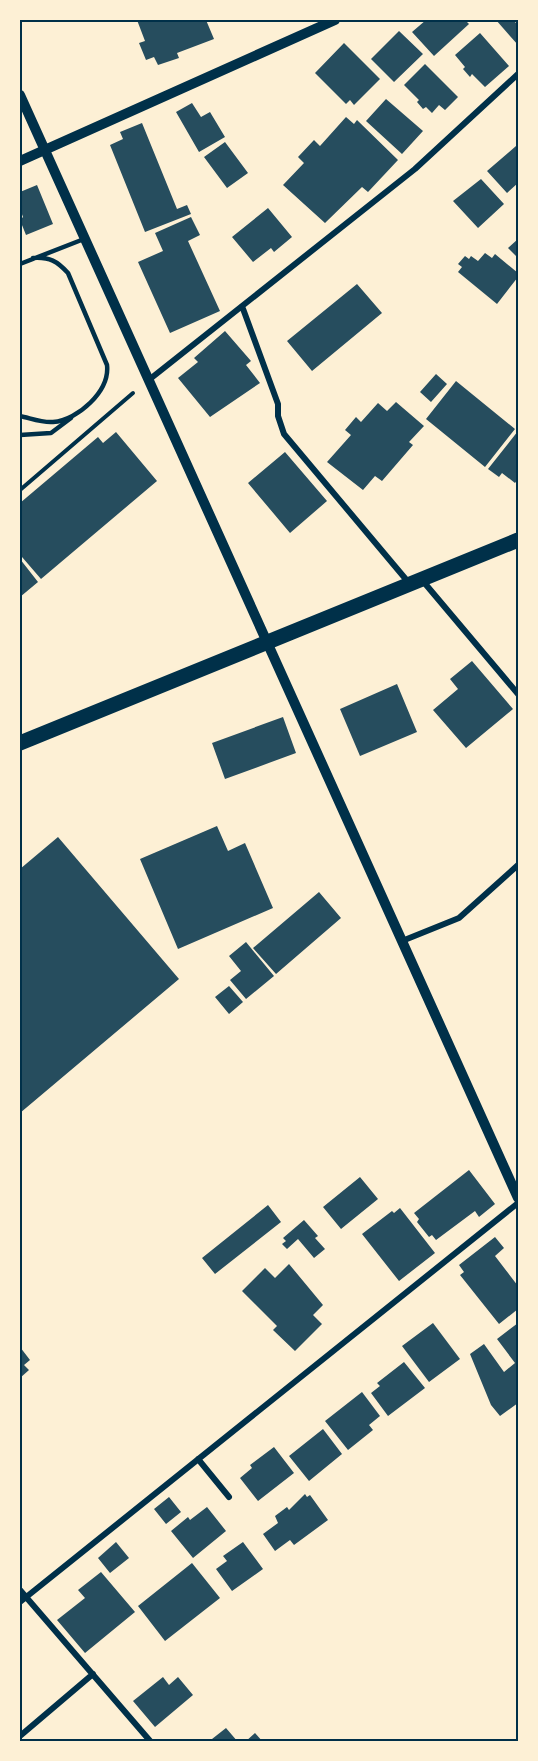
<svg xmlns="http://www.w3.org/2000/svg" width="538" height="1761" font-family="'DejaVu Sans',sans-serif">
	<rect width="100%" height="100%" fill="#fdf0d5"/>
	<path fill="#264d5e" d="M137,20h69l8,19 -37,14 2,5 -21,7 -4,-8 -8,3 -7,-17 6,-2z
		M426,20h39l4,4 -35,32 -22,-24z
		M496,20h17l5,5v20z
		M399,31l24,23 -29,28 -23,-23z
		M480,33l29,33 -24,21 -13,-13 -2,3 -7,-8 2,-2 -10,-12z
		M344,43l36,36 -26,26 -4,-5 -4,4 -31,-31z
		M425,64l33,33 -13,13 -6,-5 -7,8 -6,-6 -3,2 -6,-7 2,-2 -15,-15z
		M386,99l37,32 -21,23 -36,-33z
		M192,103l9,14 9,-5 15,25 -26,15 -23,-40z
		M346,117l8,7 3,-4 41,40 -30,32 -6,-5 -37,36 -42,-38 21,-22 -6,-6 16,-17 6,6z
		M142,123l35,86 10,-4 4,9 -46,18 -35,-87 13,-6 -3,-7z
		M225,142l23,31 -21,15 -23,-31z
		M516,146l2,4v33l-11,10 -20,-22z
		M481,179l23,25 -26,24 -25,-27z
		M37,185l16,39 -27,11 -6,-15 3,-3 -3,-8v-17z
		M268,208l24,29 -18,15 -3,-4 -18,14 -21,-25z
		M191,217l9,18 -12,6 32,70 -50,22 -32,-71 25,-11 -8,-18z
		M518,239v19l-10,-10z
		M485,253l7,5 3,-4 23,19v4l-21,27 -39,-32 4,-5 -4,-3 7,-8 4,3 2,-3 7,5z
		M357,284l25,29 -70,58 -25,-30z
		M225,331l26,30 -5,4 14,18 -50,34 -32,-39 20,-16 -4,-4z
		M436,374l11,10 -16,18 -11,-10z
		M456,381l59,48 -30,38 -59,-48z
		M396,402l28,24 -15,16 4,3 -31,36 -7,-5 -12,14 -36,-28 24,-27 -6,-5 11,-13 5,5 17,-19 9,8z
		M518,431v48l-3,4 -13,-10 -3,4 -11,-8z
		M116,432l41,49 -116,98 -19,-22 -2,2 18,23 -18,15v-94l78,-66 5,6z
		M285,452l42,49 -37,32 -42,-50z
		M472,661l41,48 -47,39 -33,-38 25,-21 -8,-10z
		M397,684l20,48 -57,24 -20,-47z
		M283,717l13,36 -71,26 -13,-36z
		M217,826l11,25 17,-8 28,65 -95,41 -38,-90z
		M58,837l121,142 -159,134v-244z
		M319,892l22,26 -65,56 -23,-26z
		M246,942l28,34 -28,23 -16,-19 11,-9 -12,-15z
		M229,986l14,16 -14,12 -14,-17z
		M469,1170l26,34 -16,13 -4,-6 -39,29 -4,-5 -3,2 -12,-15 2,-3 -5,-6z
		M360,1177l18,22 -37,30 -18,-22z
		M268,1205l13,17 -66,52 -13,-16z
		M400,1208l35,45 -36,28 -37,-47 30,-23 2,2z
		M304,1220l14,16 -3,2 10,11 -11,9 -16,-19 -11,10 -5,-5 4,-3 -3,-3z
		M495,1237l9,11 -9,8 23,30v23l-19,15 -39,-49 4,-3 -5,-7z
		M289,1264l34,41 -10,10 9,9 -27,27 -22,-21 4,-4 -35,-35 23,-23 10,10z
		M433,1323l27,36 -31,23 -27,-36z
		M518,1323v80l-18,13 -9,-11 -21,-51 14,-10 20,28 11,-9 -18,-24z
		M20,1347l10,13 -6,5 5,5 -9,8z
		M404,1362l21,26 -37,28 -17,-23 9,-7 -3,-3z
		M362,1392l18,24 -11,9 4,5 -25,20 -23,-29z
		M323,1429l19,25 -33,27 -20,-25z
		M274,1447l20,26 -36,28 -18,-23 12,-10 -2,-3z
		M305,1494l2,3 3,-2 18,25 -34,25 -4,-5 -15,11 -12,-17 15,-11 -3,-7 12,-9 2,3z
		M169,1497l12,15 -15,12 -12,-15z
		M207,1507l19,24 -33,27 -22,-27 17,-14 2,3z
		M116,1542l13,16 -19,15 -12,-15z
		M243,1542l20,27 -31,22 -16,-22 11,-8 -4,-5z
		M192,1563l28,35 -55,43 -27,-35z
		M101,1572l34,40 -50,41 -28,-33 28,-22 -7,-8z
		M163,1677l6,8 9,-8 15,18 -38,32 -22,-26z
		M226,1728l12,14h-24l-2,-3z
		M255,1733l8,9h-18z"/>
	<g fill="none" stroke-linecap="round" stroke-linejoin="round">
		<path stroke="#003049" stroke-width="4" d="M20,490l113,-97"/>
		<path stroke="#003049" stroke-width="4.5" d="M20,264l64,-25
			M20,416c10,2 22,7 33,6 25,-2 57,-31 54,-57l-39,-92c-11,-12 -18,-16 -35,-15
			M20,435l31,-2 20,-15"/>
		<path stroke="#003049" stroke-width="6" d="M242,306l36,98v12l6,18 125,149
			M150,379l265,-210 103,-95
			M422,580l96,114
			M402,941l57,-23 59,-53
			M198,1459l31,38
			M20,1590l131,152
			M20,1602l498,-399
			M20,1736l73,-62"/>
		<path stroke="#003049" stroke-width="10" d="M20,95l498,1103
			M20,161l315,-141"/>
		<path stroke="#003049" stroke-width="15" d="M20,743l498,-203"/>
	</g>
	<rect width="538" height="1761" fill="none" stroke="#fdf0d5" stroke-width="42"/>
	<rect x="21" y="21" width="496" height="1719" fill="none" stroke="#003049" stroke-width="2"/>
</svg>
